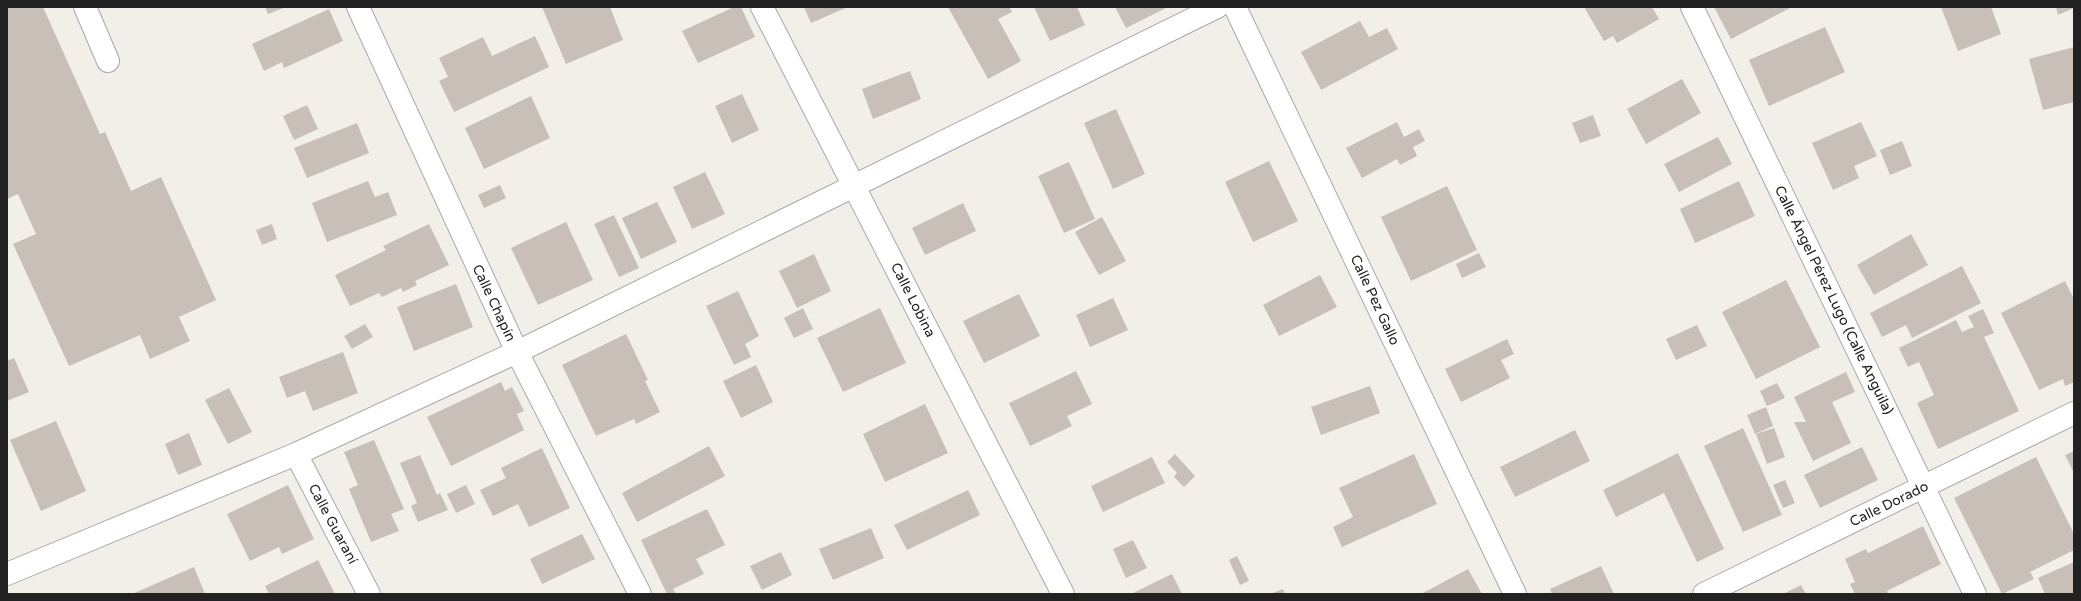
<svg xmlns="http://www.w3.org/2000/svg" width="2081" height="601" font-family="'Varela Round',sans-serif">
	<rect width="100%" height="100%" fill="#f2efe9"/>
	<path fill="#c7bfb8" d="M7,7h36l57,127 5,-2 26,59 30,-14 55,123 -37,17 11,24 -40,18 -10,-24 -71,31 -56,-122 23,-10 -18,-40 -11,5z
		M265,7h21l-18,7z
		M542,7h68l13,33 -57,24z
		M734,7h7l14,30 -57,26 -16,-32z
		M804,7h44l-37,16z
		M948,7h61l3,5 -14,7 23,42 -33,18z
		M1034,7h43l8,18 -35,16z
		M1115,7h53l-42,21z
		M1584,7h68l7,12 -42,24 -4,-7 -9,5z
		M1714,7h78l-61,32z
		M1941,7h50l10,27 -43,17z
		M2056,7h18v1l-16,7z
		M329,9l14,32 -59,27 -2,-6 -18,9 -12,-27z
		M1360,21l9,16 18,-9 11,21 -77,41 -20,-38z
		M1825,27l20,45 -76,34 -20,-46z
		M535,36l14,31 -95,45 -15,-31 9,-4 -9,-19 44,-21 9,19z
		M2074,47v55l-31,8 -14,-51z
		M910,71l11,28 -48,20 -11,-30z
		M1682,79l19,34 -55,31 -19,-35z
		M742,94l17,36 -27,13 -17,-37z
		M531,96l19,42 -66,31 -19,-41z
		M307,105l11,24 -24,11 -11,-24z
		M1116,109l29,65 -32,15 -29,-66z
		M1593,115l8,21 -21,7 -8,-20z
		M1397,122l7,15 15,-8 6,12 -12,6 4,9 -17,9 -3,-6 -35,19 -16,-30z
		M1861,122l16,34 -23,10 5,12 -26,12 -21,-47z
		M357,123l12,30 -62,25 -13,-30z
		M1718,137l14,27 -53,28 -15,-28z
		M1902,141l10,25 -22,9 -10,-25z
		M1269,161l29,60 -45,21 -28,-60z
		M1069,162l26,57 -31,14 -26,-57z
		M705,172l20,42 -33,15 -19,-42z
		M368,181l7,16 13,-5 9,23 -70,27 -15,-39z
		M1739,181l16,35 -60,27 -15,-34z
		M500,185l6,13 -22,10 -6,-13z
		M1447,186l30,64 -66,31 -30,-64z
		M657,202l20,40 -36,17 -19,-41z
		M963,203l13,28 -51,24 -13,-27z
		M614,215l25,53 -20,9 -25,-53z
		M1102,217l24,44 -27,14 -24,-43z
		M566,222l27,58 -55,25 -27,-57z
		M272,224l5,15 -15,6 -6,-15z
		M429,224l20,41 -34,16 2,4 -14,7 -2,-4 -19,9 -3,-4 -29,13 -15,-31 51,-25 -3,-4z
		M1911,234l17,31 -54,30 -17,-30z
		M1479,253l7,14 -24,11 -6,-14z
		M814,254l17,37 -34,17 -18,-37z
		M1962,266l19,37 -69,35 -6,-13 -24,12 -12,-24z
		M1320,275l17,32 -58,29 -16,-31z
		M1786,280l34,67 -64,32 -34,-67z
		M2065,281l9,18v83l-9,4 -2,-7 -24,11 -38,-77z
		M456,284l17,43 -59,24 -17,-44z
		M738,291l21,45 -14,8 6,13 -17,8 -28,-59z
		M1019,294l21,42 -56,27 -21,-42z
		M1113,298l15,32 -38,17 -14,-32z
		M803,308l10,21 -19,9 -10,-20z
		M880,308l26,55 -63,29 -26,-54z
		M1983,309l11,24 -10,4 35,74 -81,38 -21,-46 17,-8 -15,-33 -11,5 -9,-19 57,-28 6,12 12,-5 -6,-11z
		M365,324l8,13 -21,12 -8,-13z
		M1697,325l10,21 -31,14 -10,-21z
		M626,334l22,46 -3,1 15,31 -24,12 -2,-5 -38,17 -34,-71z
		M1507,339l7,15 -13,6 9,18 -49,24 -16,-33z
		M343,352l15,41 -45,18 -8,-20 -18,7 -8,-21z
		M14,358l15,34 -22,9v-40z
		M756,365l17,37 -32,16 -18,-37z
		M1076,371l16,33 -25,12 5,10 -42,20 -21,-43z
		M1846,372l9,20 -23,10 19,41 -38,18 -19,-39h12l-12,-25z
		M501,382l4,9 7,-4 12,24 -7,3 7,16 -73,36 -24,-49z
		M1777,383l8,15 -18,8 -7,-15z
		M1370,386l10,27 -59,22 -10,-28z
		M229,388l23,44 -24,12 -23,-44z
		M925,404l23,49 -63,29 -22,-48z
		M1766,407l7,19 -18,8 -8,-19z
		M56,421l30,70 -45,20 -31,-71z
		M1743,428l39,87 -39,17 -39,-86z
		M1774,428l11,29 -18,7 -11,-30z
		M1575,430l15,31 -75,36 -15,-30z
		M189,433l13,32 -24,10 -13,-31z
		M374,440l30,69 -13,5 8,17 -28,11 -22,-53 9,-4 -14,-33z
		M709,446l16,30 -88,46 -15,-29z
		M1862,447l16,33 -58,28 -16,-33z
		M542,448l28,60 -41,19 -11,-23 -25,12 -13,-26 26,-12 -5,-10z
		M2074,451v22l-9,-18z
		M1678,453l46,96 -27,13 -33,-69 -48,24 -13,-27z
		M1175,454l20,22 -11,11 -10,-10 3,-4 -10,-11z
		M1414,454l23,50 -95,43 -9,-20 20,-10 -14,-29z
		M420,455l17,40 3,-2 8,17 -30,12 -7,-16 6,-3 -17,-40z
		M1152,457l13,26 -62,29 -12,-26z
		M2036,457l38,77v16l-44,22 4,7 -32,15 -48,-96z
		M1785,480l10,23 -12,5 -10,-23z
		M288,485l26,54 -32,15 -3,-7 -29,14 -23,-47z
		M466,485l9,19 -19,9 -9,-19z
		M968,490l12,25 -73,35 -13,-25z
		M707,509l18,36 -29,14 8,15 -31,15 3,5h-9l-26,-54z
		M1923,526l18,38 -54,27 1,3h-33l-5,-10 5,-2 -10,-23 21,-10 2,4z
		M871,528l13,30 -51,22 -14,-31z
		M582,534l13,25 -53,25 -12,-25z
		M1133,540l14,28 -21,10 -13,-29z
		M781,552l11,23 -30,15 -12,-24z
		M1237,556l12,25 -9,4 -11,-25z
		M318,560l17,34h-66l-4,-8z
		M2074,562v32h-29l-7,-16z
		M1601,566l13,28h-62l-2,-5z
		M194,567l11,27h-73z
		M1468,569l14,25h-61z
		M1172,574l10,20h-48l-1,-1z
		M1801,585l5,9h-23z
		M1283,589l2,5h-15z"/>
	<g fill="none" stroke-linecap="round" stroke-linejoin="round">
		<defs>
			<path id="street" d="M85,7l23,54
				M358,7l159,345 123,242
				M762,7l301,587
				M1235,7l280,587
				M1692,7l283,587
				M296,454l73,140
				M7,574l289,-120 221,-102 700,-345
				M1704,594l370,-181"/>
		</defs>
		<use href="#street" stroke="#a9a9a9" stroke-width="24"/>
		<use href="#street" stroke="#fff" stroke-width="22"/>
	</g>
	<g text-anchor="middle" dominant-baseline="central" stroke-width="3.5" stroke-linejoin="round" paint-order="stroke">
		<g font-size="14" fill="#222" stroke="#fff">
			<text transform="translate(913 300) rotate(63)">Calle Lobina</text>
			<text transform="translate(1375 300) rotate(65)">Calle Pez Gallo</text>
			<text transform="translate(1834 300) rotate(64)">Calle Ángel Pérez Lugo (Calle Anguila)</text>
			<text transform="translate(494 303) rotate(65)">Calle Chapín</text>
			<text transform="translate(1889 504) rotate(-26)">Calle Dorado</text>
			<text transform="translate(333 524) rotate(62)">Calle Guaraní</text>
		</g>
	</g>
	<rect width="2081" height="601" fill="none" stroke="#222222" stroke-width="16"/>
</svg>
